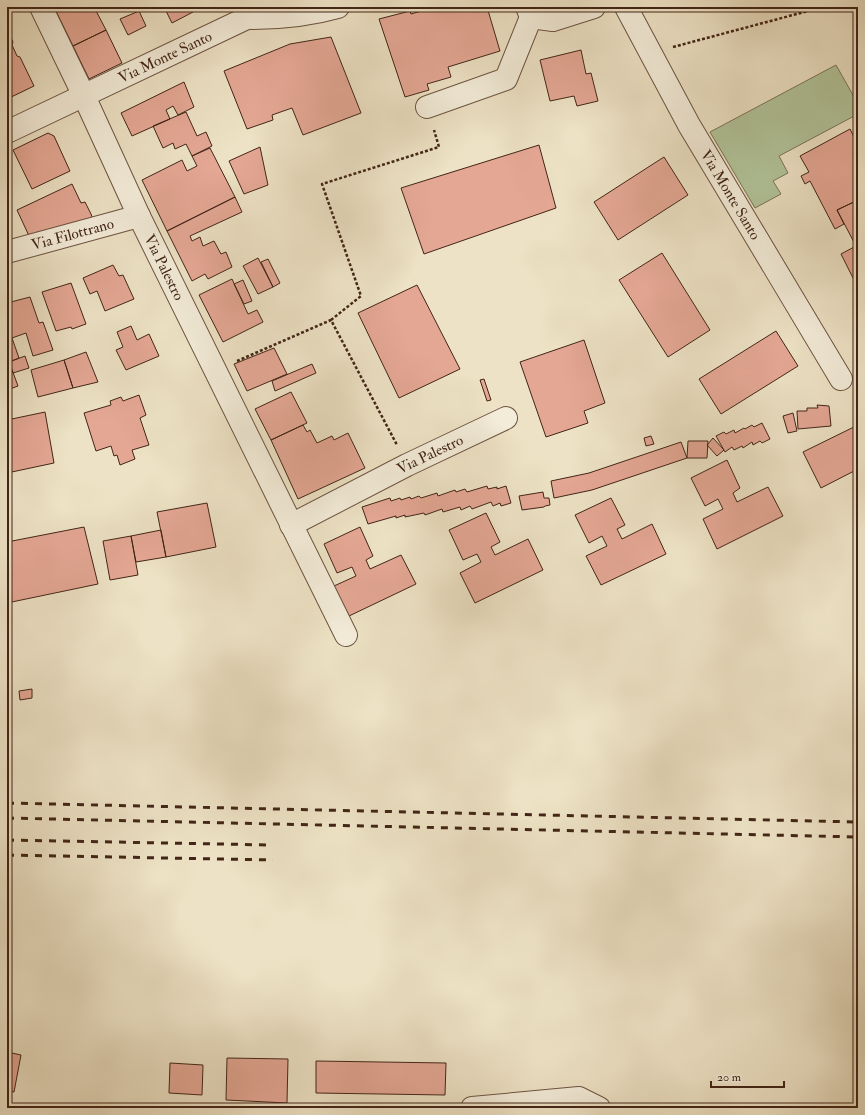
<svg xmlns="http://www.w3.org/2000/svg" width="865" height="1115" font-family="'IM FELL Double Pica',serif">
	<rect width="100%" height="100%" fill="#ede2c5"/>
	<filter id="stains"><feTurbulence type="fractalNoise" baseFrequency=".005" numOctaves="4"/><feColorMatrix values="0 0 0 0 .2 0 0 0 0 .09 0 0 0 0 .02 0 0 0 .5 -.17"/></filter>
	<radialGradient id="worn" r=".72"><stop offset=".6" stop-color="#630" stop-opacity="0"/><stop offset="1" stop-color="#630" stop-opacity=".3"/></radialGradient>
	<path fill="#b2c49a" stroke="#7a7458" d="M836,65l22,39v10l-79,42 9,17 -15,8 8,13 -26,14 -45,-76z"/>
	<path fill="#e4a794" stroke="#422517" d="M54,7h40l12,23 -33,16z
		M164,7h27l2,5 -21,11z
		M435,7h52l13,44 -52,16 3,10 -24,7 2,6 -24,7 -26,-78 31,-8 1,3z
		M139,11l7,15 -18,9 -8,-16z
		M7,29l6,13 -1,3 5,11 3,1 14,29 -27,13z
		M106,30l16,33 -33,16 -16,-33z
		M331,37l30,76 -58,22 -11,-27 -20,7 1,5 -26,9 -23,-58 66,-27z
		M581,50l5,24 5,-1 7,28 -21,5 -3,-10 -24,5 -10,-41z
		M184,82l10,25 -16,8 -5,-9 -7,4 4,9 -38,17 -11,-23z
		M186,112l11,24 9,-4 6,14 -20,10 -6,-12 -11,5 -2,-6 -10,5 -10,-22z
		M850,129l8,16v55l-21,10 7,14 -9,5 -25,-48 -5,3 -4,-8 8,-4 -9,-16z
		M48,133l6,3 16,35 -38,18 -19,-39z
		M539,145l17,63 -132,46 -23,-66z
		M260,147l8,38 -24,9 -15,-33z
		M210,148l25,49 -68,34 -25,-51 40,-20 5,11 10,-5 -5,-10z
		M664,157l24,38 -70,45 -24,-38z
		M72,184l9,19 4,-1 6,12 1,3 -5,5 -57,16 -13,-28z
		M235,197l7,15 -52,24 2,5 8,-4 3,9 11,-5 7,13 5,-2 6,15 -24,12 -3,-5 -13,7 -25,-50z
		M858,200v88l-17,-34 15,-8 -19,-36z
		M662,253l48,77 -42,27 -49,-77z
		M258,258l15,29 -15,7 -15,-28z
		M268,259l12,24 -7,4 -12,-25z
		M113,265l6,11 4,-1 11,24 -29,12 -8,-20 -7,3 -7,-16z
		M232,279l16,35 9,-4 6,12 -40,20 -24,-47z
		M243,280l9,21 -8,3 -10,-20z
		M71,283l15,41 -14,5 -1,-2 -15,4 -14,-39z
		M417,285l43,84 -61,29 -41,-85z
		M30,297l9,26 4,-1 10,28 -20,6 -7,-23 -14,5 7,20 -10,4 -2,-7v-52z
		M131,326l6,14 12,-6 10,22 -33,14 -10,-20 7,-3 -6,-15z
		M776,331l22,35 -77,48 -22,-35z
		M584,340l21,63 -21,8 4,12 -42,14 -26,-75z
		M274,348l13,26 -40,17 -13,-27z
		M86,352l12,30 -25,6 -9,-28z
		M7,355l4,12 -4,1z
		M25,356l4,12 -16,5 -4,-11z
		M64,360l9,28 -35,9 -7,-27z
		M312,364l4,9 -41,18 -3,-10z
		M11,367l7,19 -11,4v-22z
		M484,379l7,21 -4,1 -7,-21z
		M291,392l16,31 -36,17 -16,-31z
		M139,395l7,20 -6,3 9,27 -17,5 3,9 -15,6 -3,-10 -3,1 -3,-10 -15,5 -12,-38 27,-8 -1,-4 11,-4 2,4z
		M817,405l12,1 2,20 -33,3 -1,-18h10v-3h11z
		M45,412l9,51 -47,10v-53z
		M793,413l4,18 -9,2 -5,-17z
		M762,423l8,16 -8,4 -2,-2 -7,4 -1,-3 -9,6 -1,-2 -8,4 -2,-3 -7,5 -9,-16 8,-4 2,2 8,-4 1,3 9,-5 1,1 7,-4 2,2z
		M303,425l4,7 3,-2 7,13 15,-7 2,4 14,-7 17,35 -67,31 -27,-59z
		M858,425v44l-37,19 -18,-36z
		M651,436l3,8 -8,2 -2,-8z
		M713,438l11,12 -7,6 -10,-11z
		M688,441h20l-1,17h-20z
		M681,442l6,16 -95,32 -38,8 -3,-17 38,-8z
		M727,460l13,28 -7,5 4,9 31,-15 15,29 -66,33 -14,-30 20,-10 -5,-10 -13,7 -14,-28z
		M487,486l1,3 9,-2v2l9,-3 5,17 -10,3 -1,-3 -7,3 -2,-4 -19,7 -2,-3 -9,4 -1,-3 -17,5 -1,-3 -17,6 -1,-2 -19,4v-2l-9,3v-2l-28,8 -6,-17 28,-9 1,3 9,-3 1,2 9,-3 1,2 8,-3 2,2 16,-5 1,3 17,-6 1,2 9,-3 2,3z
		M543,492l1,6h5l1,7 -5,1 -1,1 -22,3 -3,-14z
		M611,498l14,27 -8,4 5,10 30,-15 14,30 -65,31 -15,-29 21,-10 -5,-10 -13,7 -14,-28z
		M207,503l9,44 -50,10 -9,-45z
		M486,513l14,29 -9,5 4,8 33,-16 15,31 -68,33 -15,-30 21,-11 -4,-8 -14,6 -14,-30z
		M84,527l14,57 -91,19v-61z
		M360,527l13,29 -7,4 4,9 31,-14 15,29 -67,32 -15,-30 22,-10 -4,-9 -15,6 -13,-29z
		M161,530l5,27 -30,5 -5,-26z
		M131,536l7,39 -28,5 -7,-39z
		M32,689v9l-12,2 -1,-9z
		M7,1052l14,3 -7,37 -7,-1z
		M227,1058l61,1 -1,44 -61,-3z
		M316,1061l130,2 -1,32 -129,-2z
		M170,1063l33,2 -1,30 -33,-2z"/>
	<g fill="none" stroke-linecap="round" stroke-linejoin="round">
		<defs>
			<g id="minor">
				<path id="s1" d="M41,7l43,89 55,120 207,419"/>
				<path d="M527,7l4,10 22,3 41,-13"/>
				<path id="s2" d="M626,7l63,118 152,254"/>
				<path d="M252,18c29,0 58,-3 86,-11"/>
				<path d="M427,107l79,-28 25,-62"/>
				<path id="s3" d="M7,132l263,-125"/>
				<path id="s4" d="M7,252l132,-36"/>
				<path id="s5" d="M291,525l116,-60 99,-47"/>
				<path d="M472,1108l107,-10 20,10"/>
			</g>
		</defs>
		<use href="#minor" stroke="#6d5442" stroke-width="24"/>
		<path stroke="#422517" stroke-width="2.5" stroke-dasharray="3 2" stroke-linecap="butt" d="M673,47l150,-40
			M331,320l30,-24 -39,-112 117,-37 -5,-17
			M237,361l94,-41 66,125"/>
		<use href="#minor" stroke="#f3ecd9" stroke-width="22"/>
		<path stroke="#422517" stroke-width="3" stroke-dasharray="7 7" stroke-linecap="butt" d="M7,803l851,19
			M7,818l851,19
			M7,840l264,5
			M7,855l266,5"/>
	</g>
	<g text-anchor="middle" dominant-baseline="central" stroke-width="4" stroke-linejoin="round" paint-order="stroke">
		<g font-size="15" fill="#422517" stroke="#f3ecd9">
			<text stroke="none"><textPath href="#s3" startOffset="175">Via Monte Santo</textPath></text>
			<text stroke="none"><textPath href="#s2" startOffset="215">Via Monte Santo</textPath></text>
			<text stroke="none"><textPath href="#s4" startOffset="68">Via Filottrano</textPath></text>
			<text stroke="none"><textPath href="#s1" startOffset="288">Via Palestro</textPath></text>
			<text stroke="none"><textPath href="#s5" startOffset="156">Via Palestro</textPath></text>
		</g>
	</g>
	<rect width="865" height="1115" fill="none" stroke="#ede2c5" stroke-width="24"/>
	<rect x="8" y="8" width="849" height="1099" fill="none" stroke="#422517" stroke-width="2"/>
	<rect x="12" y="12" width="841" height="1091" fill="none" stroke="#422517"/>
	<path d="M711 1081v6h73v-6" fill="none" stroke="#422517" stroke-width="2"/>
	<text x="717" y="1081" font-size="12" fill="#422517" stroke="#f3ecd9" stroke-width="3" paint-order="stroke">20 m</text>
	<rect width="100%" height="100%" filter="url(#stains)"/>
	<rect width="100%" height="100%" fill="url(#worn)"/>
</svg>
